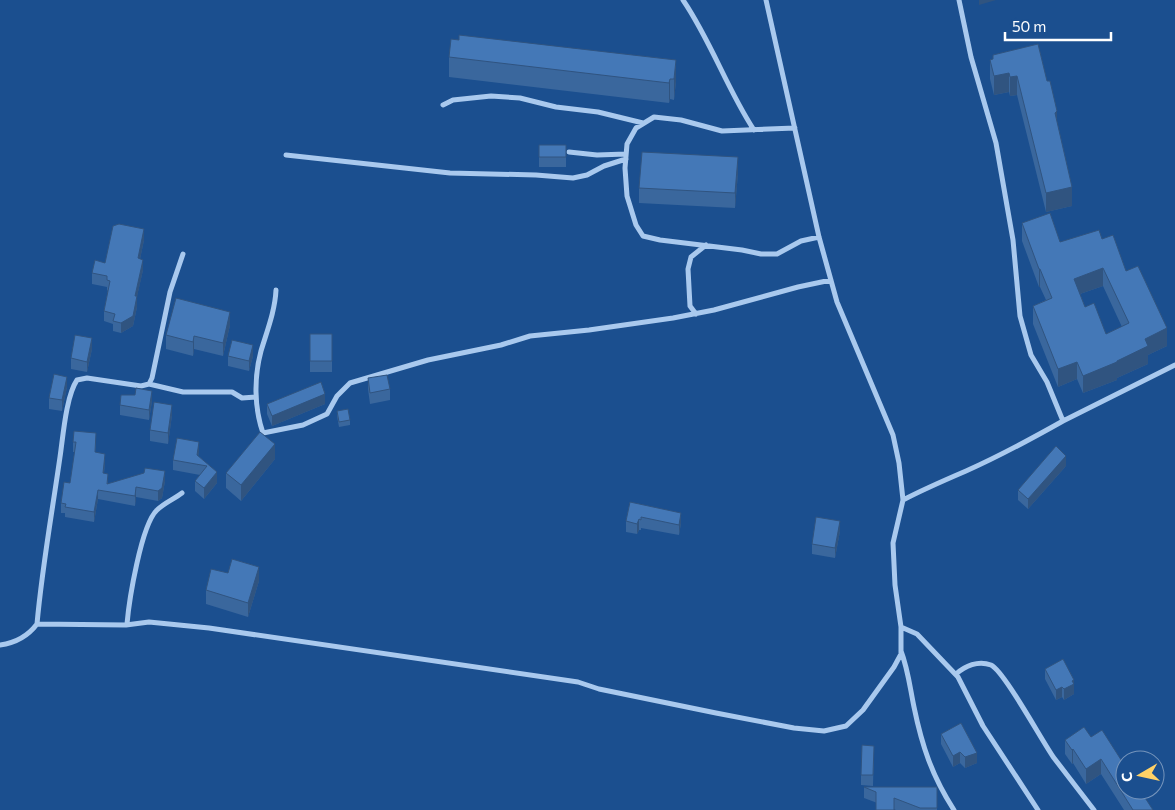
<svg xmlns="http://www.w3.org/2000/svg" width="1175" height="810" font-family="Commissioner,sans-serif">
	<rect width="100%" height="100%" fill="#1b4f8f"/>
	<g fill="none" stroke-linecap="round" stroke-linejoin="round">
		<path stroke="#a9c9ee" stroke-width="5" d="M683,0c28,41 44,89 71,130
			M766,0l53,237 18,65 56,133 6,28 4,37 -10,43 2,42 6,42 16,7 41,43 25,49 55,84
			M443,105l10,-5 38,-4 29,2 36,9 42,5 45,11
			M795,128l-73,3 -41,-11 -27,-3 -18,11 -9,16 -2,24 2,28 9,29 7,11 17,4 82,10 19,4h16l24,-13 18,-4
			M569,152l28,3 29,-1
			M286,155l164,18 86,2 37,3 14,-3 17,-9 22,-7
			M276,290c-1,21 -9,41 -15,61 -7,26 -7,56 2,82l40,-8 24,-11 10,-18 13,-13 78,-23 73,-15 29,-9 59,-6 84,-12 41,-8 84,-23 33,-7
			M696,314l-6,-8 -2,-37 3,-12 15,-12
			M149,384l3,-6 18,-86 13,-38
			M1063,421l112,-56
			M903,500c21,-11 42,-20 63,-29 34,-15 65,-32 97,-50l-16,-39 -16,-27 -11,-39 -7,-76 -17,-97 -25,-86 -12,-57
			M37,624l89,1 23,-3 60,6 369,54 21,7 117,24 78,15 30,3 22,-5 17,-16 31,-43 7,-13v-27
			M127,624c2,-23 14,-99 30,-114 7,-7 17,-11 25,-17
			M0,645c15,-2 28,-9 37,-21 5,-56 15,-111 23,-167 3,-20 6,-61 17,-77l10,-2 54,8 8,-2 34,8h49l10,6 14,-1
			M901,651c7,18 9,37 13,56 8,39 18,69 40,103
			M956,674c9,-8 22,-14 35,-9 13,6 51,76 63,93 13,17 27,35 40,52"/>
	</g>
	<path fill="#3a679d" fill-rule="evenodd" d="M1038,44l19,80 15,82 -26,6 -29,-117 -7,1 -1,-4 -15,3 -4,-16v-19l3,-1v-4z
		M449,57l227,3v21l-2,19 -4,-1 -1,4 -220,-26z
		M539,145h27v22h-27z
		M738,173l-3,35 -96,-5v-15z
		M1022,223l38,19 42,-3 24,32 41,75 -19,9v9l-31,14v2l-34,13 -6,-14 -19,8 -25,-63v-18l13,-6 -6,-13h-1l-17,-46zM1103,286l19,41 -16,7 -21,-27 -5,-13z
		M144,240l-4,19 3,11 -6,26v11l-4,19 -12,7 -8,-2v-7l-9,-3v-10l4,-20 -1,-1v-3l-15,-3v-11l13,-10z
		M230,325l-7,31 -29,-7 -1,7 -27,-7v-14z
		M310,334h22v38h-22z
		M92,349l-5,23 -16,-3v-11z
		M228,356h25l-4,15 -21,-5z
		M368,378l22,11v11l-20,4 -2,-15z
		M67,387l-5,24 -13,-2v-11z
		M152,401l-3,19 -29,-5v-10z
		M267,404h58l-53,22 -5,-12z
		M337,411l13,9v5l-11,2 -2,-11z
		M172,415l-4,29 -18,-3v-11z
		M73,442l23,1 -1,9 10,11 -1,10 4,10 57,-2 -3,17 -4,3 -22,-4 -1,9 -37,-7 -4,23 -29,-5v-4h-4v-10l9,-20 5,-31h-2z
		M199,452l-1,4 19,16v11l-13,16 -9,-8v-10l5,-6 -27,-5v-10z
		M275,459l-34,42 -15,-13v-15z
		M1066,466l-38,43 -10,-9v-10z
		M630,502l51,21 -2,12 -38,-7v2h-2l-2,4 -11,-2v-11z
		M840,531l-5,27 -23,-4v-10z
		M259,581l-11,36 -42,-13v-14z
		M1045,669l29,22v3l-10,6 -2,-3 -6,3 -11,-21z
		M941,734l36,29 -12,5 -5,-5 -7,4 -12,-23z
		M1091,737l62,73h-29l-23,-36 -15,10 -13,-21 -1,1 -7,-10v-14z
		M874,746l-1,40 -12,-1v-10z
		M864,787h73v23h-41l-32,-12z"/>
	<path fill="#305480" d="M979,0h17l-17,5z
		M676,60v21l-2,19v-21z
		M1009,73v19l-15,3v-19z
		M1017,76v19l-7,1v-19z
		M670,79v20l-1,4v-20z
		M1057,111v19l-2,-17z
		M738,157v16l-3,35v-15z
		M1072,187v19l-26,6v-19z
		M144,229v11l-6,29v-11z
		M143,260v10l-8,36v-10z
		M1103,268v18l-29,10v-17z
		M1039,269h1v18h-1z
		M137,296v11l-4,19 -12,7v-10z
		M230,312v13l-7,31v-13z
		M1167,328v18l-19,9v9l-31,14v2l-34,13v-17l34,-15 28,-22z
		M194,336v13l-1,7v-14z
		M92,338v11l-5,23v-10z
		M253,345v11l-4,15v-10z
		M1077,362v17l-19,8v-18z
		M67,377v10l-5,24v-11z
		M152,391v10l-3,19v-10z
		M325,394v10l-53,22v-10z
		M172,405v10l-4,29v-11z
		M199,442v10l-2,14v-11z
		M275,444v15l-34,42v-16z
		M105,454v9l-2,20v-10z
		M1066,456v10l-38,43v-10z
		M165,471v10l-3,17 -4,3v-10z
		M217,472v11l-13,16v-11z
		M136,487v10l-1,9v-10z
		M98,490v9l-4,23v-10z
		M681,513v10l-2,12v-10z
		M639,519v11l-2,4v-10z
		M840,521v10l-5,27v-10z
		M259,567v14l-11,36v-14z
		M1074,680v14l-10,6v-11z
		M1062,687v10l-6,3v-10z
		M1073,749v14l-1,1v-14z
		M960,752v11l-7,4v-11z
		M977,753v10l-12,5v-11z
		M1101,759v15l-15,10v-15z"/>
	<path fill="#4478b7" stroke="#305480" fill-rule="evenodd" d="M459,35l217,25 -2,19h-4l-1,4 -220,-26 2,-18 8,1z
		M1038,44l9,37h3l7,30 -2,2 17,74 -26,6 -29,-117 -7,1 -1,-4 -15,3 -4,-16 3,-1v-4z
		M539,145h27v12h-27z
		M642,152l96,5 -3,36 -96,-5z
		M1050,213l10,29 39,-12 3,9 11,-4 13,36 12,-5 29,62 -22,11 3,7 -31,15v1l-34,14 -6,-14 -19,7 -25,-63 19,-8 -12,-29h-1l-17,-46zM1103,268l26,55 -23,11 -12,-31 -9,4 -11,-28z
		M119,224l25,5 -6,29 5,2 -8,36h2l-4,20 -12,7 -8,-2 2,-7 -11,-3 6,-30 -3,-1v-4l-15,-3 3,-13 10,3 8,-37z
		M176,298l54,14 -7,31 -29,-7 -1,6 -27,-7z
		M310,334h22v27h-22z
		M75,335l17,3 -5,24 -16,-4z
		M232,340l21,5 -4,16 -21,-5z
		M54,374l13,3 -5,23 -13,-2z
		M387,375l3,14 -20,4 -2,-15z
		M321,382l4,12 -53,22 -5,-12z
		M136,388l16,3 -3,19 -29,-5 1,-10h14z
		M154,402l18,3 -4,28 -18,-3z
		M348,409l2,11 -11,2 -2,-11z
		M74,431l22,2 -1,19 10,2 -2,19 5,1 -1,10 37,-11 1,-5 20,3 -3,17 -4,3 -22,-4 -1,9 -37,-6 -4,22 -29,-5 1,-3 -5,-1 3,-21 6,1 6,-41h-3z
		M260,432l15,12 -34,41 -15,-12z
		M177,438l22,4 -2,13 20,17 -13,16 -9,-7 12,-15 -34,-6z
		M1056,446l10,10 -38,43 -10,-9z
		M630,502l51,11 -2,12 -38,-8v3l-2,-1 -2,5 -11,-3z
		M816,517l24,4 -5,27 -23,-4z
		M232,559l27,8 -11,36 -42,-13 5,-21 17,4z
		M1063,659l11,21 -2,1 2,3 -10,5 -2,-2 -6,3 -11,-21z
		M961,723l16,30 -12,4 -5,-5 -7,4 -12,-22z
		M1084,727l7,10 11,-7 23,36v24h15l13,20h-20l-32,-51 -15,10 -13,-20 -1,1 -7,-10z
		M862,745l12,1 -1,29h-12z
		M864,787h73v21h-17l-26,-10v12h-18v-18z"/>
	<g transform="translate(1140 775) rotate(261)"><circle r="24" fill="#1b4f8f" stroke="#7695bc"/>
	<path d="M0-4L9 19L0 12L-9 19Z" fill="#ffd166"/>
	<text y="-8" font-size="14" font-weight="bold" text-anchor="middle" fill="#ffffff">С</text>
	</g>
	<path d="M1005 32v8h106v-8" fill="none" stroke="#ffffff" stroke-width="2.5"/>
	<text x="1012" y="32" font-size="15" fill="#ffffff" stroke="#1b4f8f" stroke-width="4" paint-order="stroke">50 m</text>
</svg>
